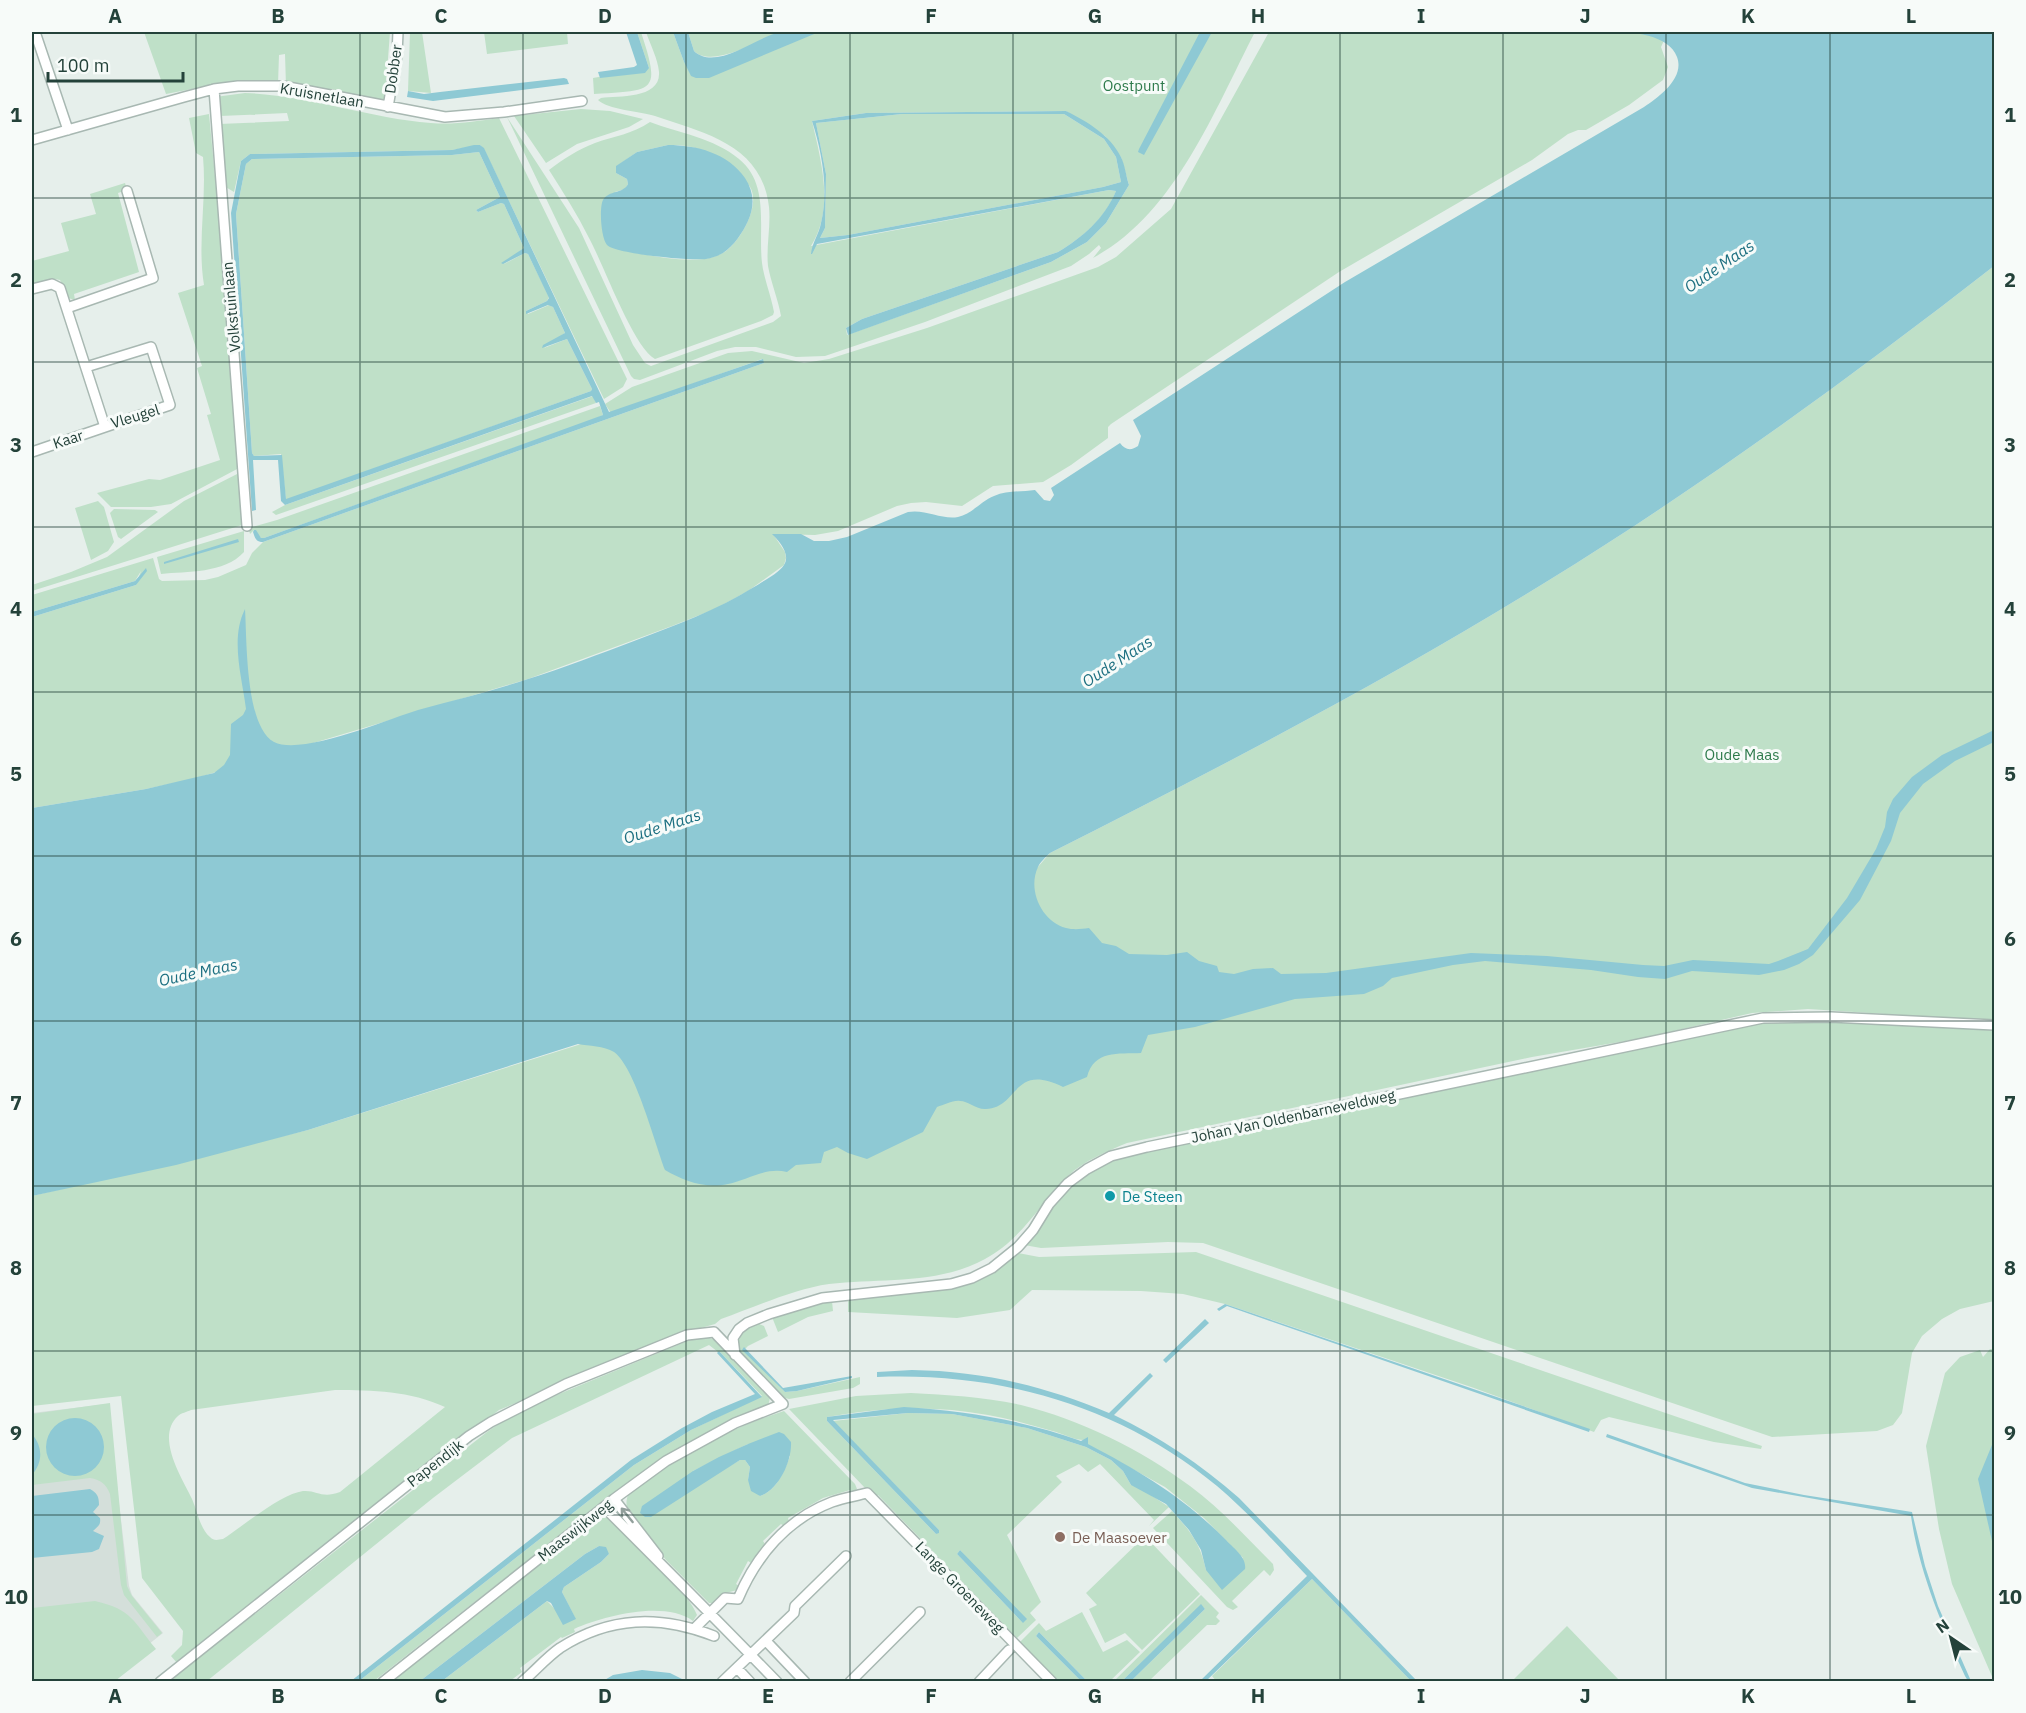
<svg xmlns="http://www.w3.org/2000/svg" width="2026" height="1713" font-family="'IBM Plex Sans',sans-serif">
	<rect width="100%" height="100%" fill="#e6efeb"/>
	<path fill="#d4dfda" d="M107,1404l22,182 3,9 31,38 -61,48 -70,-3v-265z"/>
	<path fill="#bfe0c8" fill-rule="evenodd" d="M144,32h246l-5,67 -2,5 -97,-18 -1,-32 -6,1 -1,29 -50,-2 -62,12z
		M410,32h12l9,61 -23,-2z
		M484,32h83l1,12 -81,10z
		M637,32h4c20,61 14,58 -47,62l-1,-16 56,-10z
		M646,32h27l11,30 7,13 104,-43h460c-41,79 -80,182 -162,226l8,-10 -2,-3 -10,9 -18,12 -146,56 -100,34 -29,1 -40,-10h-21l-18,4 -77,29 -6,-1 -3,-3 -124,-259 72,111 54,117 12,18 6,3 122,-44 8,-6c-3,-17 -10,-33 -13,-50 -2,-20 3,-40 1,-59 -7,-62 -64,-74 -114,-91 -13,-4 -49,-7 -57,-16l3,-2c18,-2 60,1 58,-26 -1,-13 -9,-28 -13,-40zM1066,111l39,25 16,21 8,28 -23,38 -19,19 -36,20 -204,73 -1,-7 16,-9 196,-67c25,-15 47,-33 58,-61l-7,-1 -298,56c24,-38 10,-85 1,-125l54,-8z
		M688,32h93c-21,8 -68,37 -87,19z
		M1269,32h399l-7,15 7,20 -5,13 -34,25 -43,25h-8l-10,4 -36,26 -193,112 -228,152 -3,3v11l-37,27 -28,17 -50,4 -31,20 -36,-4 -15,1 -14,3 -59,25 -23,4 -42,-1 12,18 1,6 -2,7 -36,26 -33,18 -43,17 -144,53 -335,100 -47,10 -114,19v-191l104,-32 5,-14 -6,10 -103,31v-17l121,-37 6,21 3,2 43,-1 13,-3 28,-12 6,-12 11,-11 501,-179 -2,-4 -151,54 -6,-9 27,-17 96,-34 24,-2 52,12 25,-4 98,-31 171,-61 18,-10 55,-48z
		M245,93c63,2 123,25 186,30 23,2 46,-2 68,-5l128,261 -4,8 -19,12 -120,-250 -4,-4 -28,5 -202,4 -9,7 -7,31 -10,-6 -5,-62 70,-3 -2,-8 -67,3 -5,-19z
		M581,109l29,2 33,8 -14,8 -52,17 -31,19 -32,-47z
		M209,114l20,208 10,146 -68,36 -20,3h-40l-14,-14 52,-14 11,1 60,-20 -13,-45 4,-1 -14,-46 5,-2 -24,-73 26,-8c-7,-43 3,-85 -1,-128l-7,-4 -7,-35z
		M902,114h162l40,25 12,18 5,25 -18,5 -255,48 -28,3 5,-10 1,-54 -10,-51z
		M650,122c29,11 64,16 89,37 31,25 19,69 23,104 2,16 9,32 12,49l-1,3 -12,6 -106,38c-22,-12 -52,-96 -66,-121 -12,-24 -26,-46 -40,-68 14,-11 30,-21 46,-27 19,-7 38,-9 55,-21zM668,145c33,0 40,7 65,27 5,4 14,9 17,15 11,18 -9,53 -24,64 -6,4 -15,7 -22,8 -30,3 -61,-5 -90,-11l1,-56 10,-3 3,-5 -1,-5 -11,-6 1,-7 20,-14z
		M479,152l21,45 -24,13 2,2 23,-9 3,1 20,44 -20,16 21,-11 3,1 21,43 -2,4 -21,10 2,3 21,-9 4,2 12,26 -21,15 23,-9 25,50 -1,2 -305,109 -5,-46 -27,2 -2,-3 -16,-239 10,-50 6,-5 200,-4z
		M125,183l2,7 -9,3 21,79 -65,22 1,6 -7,-2 -8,-18 -5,-1 -23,5v-23l37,-10 -8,-28 35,-9 -6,-20z
		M1994,266v755l-186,-12 -56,4 -109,25 -111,19 -405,86c-19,8 -44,18 -59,33 -28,28 -47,64 -83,83 -47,26 -104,19 -156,25 -35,5 -74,23 -108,35l-6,5 -32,9 -184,77 -316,252 -6,1 -6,-7 11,-11 1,-14 -41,-53 -21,-182 -89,10v-210l276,-66 270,-85 459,-177 13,-15c169,-85 336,-172 496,-271 156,-96 304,-204 448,-316zM335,1390c38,0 75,1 110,17l-105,85c-19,7 -22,-2 -37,-1 -22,3 -60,35 -80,48 -6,1 -9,2 -13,-2 -10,-8 -13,-27 -18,-38 -10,-21 -37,-62 -14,-83 3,-3 9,-4 13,-6z
		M593,396l3,7 -320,112 -4,-3 13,-7z
		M600,406l3,9 -6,3 -333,120h-3l-7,-8 -4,4 -1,-4 3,-3 25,-7z
		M241,472l1,53 -210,66v-6l39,-13 36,-15 77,-56z
		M98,501l6,6 10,35 -6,9 -17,9 -16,-52z
		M114,509l41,1 3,2 -37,27 -3,-2 -8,-24z
		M244,531v21c-20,22 -57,19 -83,22l-4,-17z
		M1761,1022l113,1 120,6v272l-34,8 -18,10 -20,17 -10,17 -10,60 -9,12 -16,6 -105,6 -569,-194 -35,-1 -127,6 -17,-3c23,-32 46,-65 83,-82 17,-8 44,-11 64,-16z
		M1196,1252l566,194 -1,3 -47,-7 -105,-25 -8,3 -7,12 -120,-44 -249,-84 -42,-10 -42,-3 -109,-1 -22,20 -53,8 -109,-6v-14l142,-25 28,-20 21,4z
		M832,1301l1,10 -25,6 -30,15 -6,-15z
		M757,1323l7,3 4,10 -20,10 -3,3 -2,-1 42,44 12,-1 63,-14v7l-7,4 -64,11 -7,-2 -40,-41c-8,-15 -1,-28 15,-33z
		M697,1337h10l10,4 50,52 3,5 -2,8c-85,29 -153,85 -222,140 -57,45 -115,90 -172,135h-15l275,-216 57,-35 71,-34 -43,-45 -1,1 -9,-7 -197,93 -79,60 -226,183 -36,1 6,-7 310,-243 22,-15 50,-23z
		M1990,1349h4v332l-42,-97 -13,-55 -13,-83 19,-73 15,-16 20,-7 3,7z
		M911,1393c37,2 74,4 110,12 60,15 119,44 169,81 30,22 56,51 83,78l1,6 -4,6 -6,-6 -32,31 6,6 -5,3 -6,-3 -74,-79 19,-17c18,20 28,31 34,59l37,-12 -39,-40 -39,-31 -78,-43 -1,-4c-10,1 -20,-5 -30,-8 -22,-6 -45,-13 -68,-17 -53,-10 -107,-8 -161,2v4l109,113 3,-4 -106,-109 75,-8 44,1 75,14 59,19 25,13 12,11 8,14 6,1 32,21 -20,19 5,-6 -54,-56 -12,8 -9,-8 -23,12 6,6 -55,53 34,67 -11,11 6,7 -19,18 -139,-143 -2,1 -7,-7h-3l-77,-80 67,-13zM960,1550l63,73 -66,-69z
		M110,1403l17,183 5,10 30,37 -5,4 -33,-42 -3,-10 -11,-91c-4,-10 -9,-14 -20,-16l-58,7v-71z
		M784,1411l71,73 2,5 -6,4 -1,-3 -27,8 -35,20 1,4 -5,4 -3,-2 -18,17 2,3 -14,19 -3,-2 -12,23 3,2 -2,4 -11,3 -13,10h-4l-43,-43 -36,-45c-4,-8 -5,-14 -1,-22 48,-36 98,-64 155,-82zM748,1444l42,12c-6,16 -13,34 -30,40l-12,-16 2,-13 -5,-7h-5l-33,19 -14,-8z
		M603,1518h8l7,5c17,19 73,72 79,92l-4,6c-29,-21 -89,-5 -119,8l1,3 -13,6 -1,-1 -41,31 2,4 -12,9h-68l105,-80 8,8 20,9 -13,-26 2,-5 37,-25 8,-8 -10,-8 -14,8 -165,127 -31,1 197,-157z
		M1145,1536l55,58 -58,56 -17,-17 -20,10 -16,-34 8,-4 -11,-12z
		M1312,1579l99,102 -194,1 -5,-6z
		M1201,1595l18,18 -3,4 4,4 -4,4h-9l-58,56h-18l74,-72 -4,-4 -79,76 -9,1z
		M95,1601c38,9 38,20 61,48l-41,32h-83v-73z
		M1082,1612l21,40 24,-12 13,12 -30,29h-23l-48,-49 -3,4 45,45h-22l-39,-39 19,-19 7,8z
		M1567,1626l53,55h-108z"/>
	<path fill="#8ec9d4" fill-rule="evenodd" d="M626,32h11l12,36 -4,5 -45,5 -2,-6 36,-5 3,-2z
		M673,32h15l6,19c22,21 63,-15 87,-19 12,-3 26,-1 38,0l-110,46h-13l-5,-2 -7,-14z
		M1200,32h12l-68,123 -6,-3 1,-3z
		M1547,32h447v234c-144,112 -292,220 -448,316 -160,99 -327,186 -496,271 -4,4 -10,9 -12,14 -11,23 4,55 28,61 8,2 15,1 23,0l13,15 14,3 13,8 38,1 20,-3 12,9 18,5 2,6 15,2 19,-5 20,-1 8,6 45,-1 145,-20 76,3 96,9 21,1 29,-6 76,4 9,-3 30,-12 39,-51 29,-49 9,-22 2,-15 6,-13 19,-22 30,-22 52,-25v12l-39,19 -32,23 -23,29 -9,28 -31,59 -47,55 -14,9 -15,6 -25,5 -67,-4 -27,8 -27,-2 -47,-7 -106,-9 -32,4 -61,13 -9,8 -19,8 -69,5 -100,28 -47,8 -7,18c-23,1 -47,-3 -54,24l-24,10c-51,-25 -44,21 -77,22 -9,1 -18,-8 -26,-8 -7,-1 -16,4 -23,6l-14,25 -56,27 -19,-6 -11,-6 -13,5 -3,11 -25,2 -9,7c-22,-5 -39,8 -59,12 -23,5 -44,-3 -63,-14 -10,-26 -30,-103 -51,-118 -10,-6 -25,-6 -36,-8l-270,86 -132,35 -144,31v-388l114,-19 68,-16 10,-8 6,-10 1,-31 12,-9 3,-6c-4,-32 -16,-70 -1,-100 2,30 0,118 29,133 28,14 114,-23 144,-32 37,-10 74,-19 110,-31 36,-11 71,-25 106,-38 42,-16 83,-31 120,-54 9,-6 24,-13 30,-22 7,-11 -5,-24 -12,-31h29l13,7h15l18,-4 61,-25c18,-3 34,8 50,5 14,-3 23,-16 36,-21 13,-6 28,-4 41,-6l9,10 6,1 4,-6 -3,-7 69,-45c5,7 11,8 18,3l3,-10 -8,-16 212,-138 299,-175c15,-10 41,-29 33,-50 -13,-36 -98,-23 -130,-25z
		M564,78l3,1 2,5 -136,17 -26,-4 1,-6 16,3 16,-2z
		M1066,111c22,11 44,24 55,46 4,8 5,19 8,28l-23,38 -19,19 -36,20 -203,73 -2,-7 16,-9 196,-67c25,-15 46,-33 58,-61l-7,-1 -292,54 -5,10h-1c1,-11 8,-20 10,-31 8,-33 1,-71 -9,-102l54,-8zM902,114h162l40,25 12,18 5,25 -18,5 -255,48 -28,3 5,-10 1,-54 -10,-51z
		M474,145h6l4,3 125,264 154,-53 1,4 -501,179c-7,0 -8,-4 -10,-10l1,-2h2l5,8h3l339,-123 -4,-13 -3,1 -4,-7 -307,109 -4,-4 -3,-41h-25l3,50 -4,1 -21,-298 10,-52 9,-7 202,-4zM479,152l21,45 -24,13 2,2 23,-9 3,1 20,44 -23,15 2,1 22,-11 3,1 21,44 -2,3 -21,10v3l22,-9 5,2 12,26 -22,12 -1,3 25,-9 25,50 -1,2 -305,108 -4,-44 -28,1 -2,-3 -16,-239 10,-50 6,-5 200,-4z
		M668,145c28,0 60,8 77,33 9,14 10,27 3,43 -5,11 -14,25 -25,32 -5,3 -11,5 -17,6 -15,2 -90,-5 -99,-14 -6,-7 -8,-37 -4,-45 6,-10 20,-6 25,-16l-1,-5 -11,-6v-7l21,-14z
		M238,539l1,3 -75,22v-2z
		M146,568l1,3 -11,14 -104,32v-5l103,-31z
		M1225,1304l365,125 -1,3 -362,-126 -8,5 -2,-2z
		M1205,1319l4,4 -43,40 -3,-3z
		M744,1347l39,41 69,-12v2l-55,13 -12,1 -43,-42z
		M719,1351l43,46 -71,33 -57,35 -275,216h-8l280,-221 51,-32 30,-16 43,-18 -38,-41z
		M912,1370c70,1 133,16 197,43l41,-40 3,3 -39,39c46,22 86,49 125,83l178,183h-6l-99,-102 -106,102h-6l107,-105c-29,-30 -58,-63 -90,-90 -97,-80 -216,-114 -340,-109v-5z
		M904,1407c61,4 119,13 177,34l7,-4v7c53,28 94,52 137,95 8,9 22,18 20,30l-23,21 -16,-20 -5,-20 -12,-20 -23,-26 -35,-19 -8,-14 -12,-11 -25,-13 -59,-19 -75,-14 -44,-1 -75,7 106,110v3l-3,1 -109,-113v-4z
		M46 1447a29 29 0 1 1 58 0a29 29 0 1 1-58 0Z
		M779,1432l5,2 7,8c1,19 -12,48 -31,54l-9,-5 -3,-11 2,-13 -5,-7h-5l-89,57h-6l-5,-4 2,-7 51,-35 26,-14 29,-13z
		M32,1434c11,13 11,28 0,41z
		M1607,1434l138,49 59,12 108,17 13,54 13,40 33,75h-3l-3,-5c-23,-51 -46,-104 -54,-160l-159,-28 -146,-51z
		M1994,1440v110l-16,-71z
		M90,1489c7,4 9,7 9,16l-6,7 7,6c1,7 -2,8 -7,13l11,5 -5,13 -7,3 -60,6v-62z
		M599,1546l7,1 3,7 -8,8 -37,25 -2,5 14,27 -13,6 -12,-22 -4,-2 -105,80h-22l165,-127z
		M960,1550l67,69 -4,4 -66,-69z
		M1201,1604l4,5 -74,72h-9z
		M1039,1632l48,49h-6l-45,-45z
		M642,1670l28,3 16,8h-83l10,-6z"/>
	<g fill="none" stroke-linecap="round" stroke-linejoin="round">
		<defs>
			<path id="minor" d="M35,32l33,98
				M214,89l33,437
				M388,107l9,-52 1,-23
				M32,140l152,-43 30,-8 24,-3h45l162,31 59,-5 78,-11
				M32,289l20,-5 8,4 45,139 65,-22 -19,-58 -65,20
				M67,308l86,-30 -26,-87
				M32,452l73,-25
				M735,1355l-2,-17 6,-9 8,-6 22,-9 53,-16 129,-14 21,-6 20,-10 26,-21 15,-17 16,-26 19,-21 19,-14 24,-13 36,-9 616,-129 68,-1 163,8
				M614,1499l44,57
				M604,1507c58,58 116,116 173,175
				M695,1628l30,-30 13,1c18,-43 49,-80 94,-97 11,-4 24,-6 35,-9l185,189
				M766,1641l39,41
				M737,1668l13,14
				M160,1682l309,-246 22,-14 75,-38 121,-49 27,-3 69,72 -48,19 -69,38 -52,38 -231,183
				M522,1682c13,-11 25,-25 38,-34 50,-32 100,-33 154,-12
				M722,1682l72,-69 1,-7 51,-50
				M850,1682l70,-70
				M979,1682l30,-32"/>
		</defs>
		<use href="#minor" stroke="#a8b8b2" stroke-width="12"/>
		<use href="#minor" stroke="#fff" stroke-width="9"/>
	</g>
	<defs><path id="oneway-shaft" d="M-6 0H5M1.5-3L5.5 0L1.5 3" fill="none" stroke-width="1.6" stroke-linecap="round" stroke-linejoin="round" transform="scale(1.5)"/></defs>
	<use stroke="#92a09c" href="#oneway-shaft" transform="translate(627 1515) rotate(-129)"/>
	<path fill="none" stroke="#24423a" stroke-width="1.5" stroke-opacity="0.55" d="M196,32v1650M360,32v1650M523,32v1650M686,32v1650M850,32v1650M1013,32v1650M1176,32v1650M1340,32v1650M1503,32v1650M1666,32v1650M1830,32v1650M32,198h1962M32,362h1962M32,527h1962M32,692h1962M32,856h1962M32,1021h1962M32,1186h1962M32,1351h1962M32,1515h1962"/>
	<circle fill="#0f9aa8" stroke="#f7fbf9" stroke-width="2" cx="1110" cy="1196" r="6"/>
	<circle fill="#8d6e63" stroke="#f7fbf9" stroke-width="2" cx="1060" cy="1537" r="6"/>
	<g text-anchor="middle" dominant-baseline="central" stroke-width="6" stroke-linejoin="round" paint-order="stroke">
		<g font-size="15" fill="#24423a" stroke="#f7fbf9">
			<text transform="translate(393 69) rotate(-82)">Dobber</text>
			<text transform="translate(322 95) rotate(10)">Kruisnetlaan</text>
			<text transform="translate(231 307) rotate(-95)">Volkstuinlaan</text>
			<text transform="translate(135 416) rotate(-17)">Vleugel</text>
			<text transform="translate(68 439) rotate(-18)">Kaar</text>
			<text transform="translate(1293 1116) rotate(-12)">Johan Van Oldenbarneveldweg</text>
			<text transform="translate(435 1463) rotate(-38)">Papendijk</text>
			<text transform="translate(575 1530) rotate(-38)">Maaswijkweg</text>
			<text transform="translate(960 1587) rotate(46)">Lange Groeneweg</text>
		</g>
		<g font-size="15" fill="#2d7a4b" stroke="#f7fbf9">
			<text x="1134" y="85">Oostpunt</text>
			<text x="1742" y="754">Oude Maas</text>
		</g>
		<g font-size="15" fill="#0d838f" stroke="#f7fbf9" text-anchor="start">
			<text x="1122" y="1196">De Steen</text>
		</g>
		<g font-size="15" fill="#785e54" stroke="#f7fbf9" text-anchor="start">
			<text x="1072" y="1537">De Maasoever</text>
		</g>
		<g font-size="16" font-style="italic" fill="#1c6f80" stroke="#f7fbf9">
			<text transform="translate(1719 266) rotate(-34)">Oude Maas</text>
			<text transform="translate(1117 661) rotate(-33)">Oude Maas</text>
			<text transform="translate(662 826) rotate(-18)">Oude Maas</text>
			<text transform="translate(198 972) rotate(-12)">Oude Maas</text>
		</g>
	</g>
	<rect width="2026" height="1713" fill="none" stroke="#f7fbf9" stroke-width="66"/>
	<g transform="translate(1951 1638) rotate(325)" stroke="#f7fbf9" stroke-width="4.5" paint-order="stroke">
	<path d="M0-4.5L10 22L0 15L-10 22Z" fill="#24423a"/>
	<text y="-9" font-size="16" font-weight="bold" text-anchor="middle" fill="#24423a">N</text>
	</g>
	<path d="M48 72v9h135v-9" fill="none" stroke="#24423a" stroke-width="3"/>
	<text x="57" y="72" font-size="18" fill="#24423a" stroke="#f7fbf9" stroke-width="4.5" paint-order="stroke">100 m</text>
	<rect x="33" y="33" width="1960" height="1647" fill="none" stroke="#24423a" stroke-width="2"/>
	<g font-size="20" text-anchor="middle" font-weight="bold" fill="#24423a">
		<text x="115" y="23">A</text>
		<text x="278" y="23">B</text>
		<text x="441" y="23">C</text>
		<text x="605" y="23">D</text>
		<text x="768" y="23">E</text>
		<text x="931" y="23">F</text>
		<text x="1095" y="23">G</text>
		<text x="1258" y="23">H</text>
		<text x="1421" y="23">I</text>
		<text x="1585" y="23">J</text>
		<text x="1748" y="23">K</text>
		<text x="1911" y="23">L</text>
		<text x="16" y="122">1</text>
		<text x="2010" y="122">1</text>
		<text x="16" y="287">2</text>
		<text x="2010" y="287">2</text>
		<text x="16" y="452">3</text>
		<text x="2010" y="452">3</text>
		<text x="16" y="616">4</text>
		<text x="2010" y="616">4</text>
		<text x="16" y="781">5</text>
		<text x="2010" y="781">5</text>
		<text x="16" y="946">6</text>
		<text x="2010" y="946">6</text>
		<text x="16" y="1110">7</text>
		<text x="2010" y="1110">7</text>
		<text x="16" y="1275">8</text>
		<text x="2010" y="1275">8</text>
		<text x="16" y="1440">9</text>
		<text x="2010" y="1440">9</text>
		<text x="16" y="1604">10</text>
		<text x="2010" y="1604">10</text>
		<text x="115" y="1703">A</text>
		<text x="278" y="1703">B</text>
		<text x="441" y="1703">C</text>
		<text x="605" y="1703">D</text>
		<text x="768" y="1703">E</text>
		<text x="931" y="1703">F</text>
		<text x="1095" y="1703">G</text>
		<text x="1258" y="1703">H</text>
		<text x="1421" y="1703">I</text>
		<text x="1585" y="1703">J</text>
		<text x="1748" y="1703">K</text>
		<text x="1911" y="1703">L</text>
	</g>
</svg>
